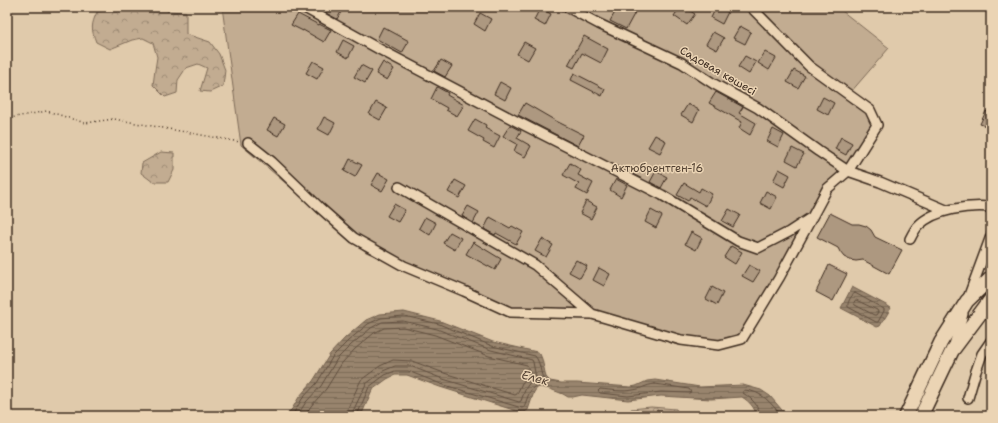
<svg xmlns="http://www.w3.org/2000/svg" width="998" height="423" font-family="'Shantell Sans',sans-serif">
	<defs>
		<pattern id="forest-crowns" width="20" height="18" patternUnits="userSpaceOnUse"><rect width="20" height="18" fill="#c2ac91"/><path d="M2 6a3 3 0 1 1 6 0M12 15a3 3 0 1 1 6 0" fill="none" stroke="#9f8c76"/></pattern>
		<pattern id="water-rules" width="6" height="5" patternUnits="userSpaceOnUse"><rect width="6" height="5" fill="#98846d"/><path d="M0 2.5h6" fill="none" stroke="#7d6c59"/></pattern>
	</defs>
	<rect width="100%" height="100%" fill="#e0caab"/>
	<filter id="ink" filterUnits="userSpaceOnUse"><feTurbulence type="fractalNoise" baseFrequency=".025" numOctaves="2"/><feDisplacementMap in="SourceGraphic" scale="8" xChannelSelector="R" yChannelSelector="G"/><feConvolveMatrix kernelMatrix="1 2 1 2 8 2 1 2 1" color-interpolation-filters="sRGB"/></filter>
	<g filter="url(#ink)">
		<path fill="#c2ac91" stroke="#7e6b58" d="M222,7h615l52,41 -39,45 25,25 -128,215 -22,8 -48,4 -79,-27 -82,-5 -150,-61 -125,-107z"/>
		<path fill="url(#forest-crowns)" stroke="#7e6b58" d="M110,7h58l-1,4 19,1v22l24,8 9,12 6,16 -2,16 -13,6 -10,-1 7,-23 -9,-4 -12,4 -8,12 -1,13 -12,4 -12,-12 2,-15 2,-13 -4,-14 -10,-5 -11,2 -22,9 -14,-7c-5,-13 -5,-17 1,-30l12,-3z
			M161,152l13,1v17l-6,12h-15l-12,-9 1,-10z
			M651,407l25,2 3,7h-47l-1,-7z"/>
		<path fill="url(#water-rules)" stroke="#73604d" d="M852,287l36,19 3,2 -11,18 -3,1 -36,-19z
			M404,312l36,9 53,21 44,10 3,2 2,5 4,18 4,4 11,2h16l54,4 5,-1 11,-5 8,-1 45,7 43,-2 18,5 9,6 17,20h-30c-3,-9 -7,-14 -15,-19l-31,2 -50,-3 -33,4 -46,-5 -9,2h-5l-5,-3 -13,-5 -10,-2 -3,1 -3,4 -6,18 -5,3 -83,-26 -33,-12h-12l-8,4 -15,11 -11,26h-76l7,-7 7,-12 14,-16 17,-27 15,-16 21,-18 14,-6z"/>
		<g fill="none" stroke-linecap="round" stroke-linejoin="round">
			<path stroke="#604e3e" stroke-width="1" d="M855,293l29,16v2l-6,11h-2l-28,-15c-1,-4 3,-12 7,-14z
				M856,300l21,10 1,2 -2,3h-2l-19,-10 -1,-2z
				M655,384l34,5 2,3 -2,1 -28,-1 -33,4 -28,-3 -2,-2 2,-2c11,1 23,3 33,1 9,-1 12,-5 22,-6z
				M291,416l4,-5 7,-12 15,-16 16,-27 15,-15 20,-17 13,-6 23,-2 35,8 53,22 43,10c6,7 5,17 9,25l-1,2c-13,1 -15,14 -19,24l-2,1 -81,-24 -33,-13h-13l-10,4 -16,12 -11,26 -1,3
				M297,416l9,-14 15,-16 16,-27 14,-14 20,-17 11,-6 21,-1 34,8 54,21 41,10 1,2 3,16c-10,6 -11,12 -15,23l-2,1 -76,-23 -33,-13h-15l-12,5 -17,13 -13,27 -1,5
				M305,416l6,-10 15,-17 16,-26 13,-14 19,-16 10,-5 19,-1 32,8 54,21 38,9 1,2 1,8 -7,8 -5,11 -2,1 -71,-22 -32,-12 -19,-1 -13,6 -19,14 -2,4 -11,24 -2,8
				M760,416c-1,-11 -8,-17 -17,-23v-2l1,-1c19,1 26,13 38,26"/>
		</g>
		<path fill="#ad9880" stroke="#3b2a1e" d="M329,7h15l-7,12 -11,-6z
			M618,7h20l-12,22 -16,-8z
			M680,7h4l11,7 -8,11 -13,-9z
			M716,7h3l9,5 -6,12 -11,-6z
			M540,8l11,6 -6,12 -11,-6z
			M480,13l11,6 -6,12 -11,-7z
			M298,14l21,11v-1l12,6 -7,12 -21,-12v1l-12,-6z
			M740,26l11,6 -6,12 -12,-6z
			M383,27l26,14 -7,12 -25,-14z
			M713,32l11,6 -7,12 -11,-6z
			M584,36l24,13 -7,14 -19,-10 -8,15 -6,-3z
			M343,40l11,6 -6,12 -11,-6z
			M524,42l11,6 -7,12 -11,-6z
			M765,52l11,6 -7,12 -11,-7z
			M745,56l11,6 -7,12 -11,-7z
			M441,60l11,6 -7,11 -11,-6z
			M313,61l11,6 -7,12 -11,-6z
			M383,62l11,7 -7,11 -11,-6z
			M361,65l11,6 -7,12 -11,-6z
			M794,70l11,6 -7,12 -11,-6z
			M574,73l31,16 -3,7 -31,-16z
			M500,82l11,6 -6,12 -11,-6z
			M437,87l11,6 -1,2 17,10 -7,11 -11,-6 1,-2 -16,-9z
			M716,92l27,15 -4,6 17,10 -6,12 -11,-7 3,-6 -33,-19z
			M823,97l11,6 -6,12 -11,-6z
			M376,102l11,6 -7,12 -11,-6z
			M525,103l31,18 28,14 -6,11 -60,-31z
			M688,104l11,6 -6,12 -12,-7z
			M986,111l5,2v15l-11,-4z
			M324,117l11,6 -6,12 -11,-6z
			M274,118l11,6 -7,12 -11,-6z
			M475,119l11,6 -1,3 15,8 -6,12 -11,-6 1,-2 -16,-9z
			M510,125l11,6 -4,7 14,8 -6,11 -11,-6 3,-7 -14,-8z
			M773,129l11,6 -6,12 -11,-6z
			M655,135l11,6 -6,12 -12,-6z
			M841,137l11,6 -6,12 -11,-6z
			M792,148l12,6 -7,12 -11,-6z
			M350,159l12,6 -7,12 -11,-6z
			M570,163l11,7 -3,5 15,8 -6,12 -11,-6 3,-5 -16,-9z
			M779,169l11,6 -6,12 -11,-6z
			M656,171l11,6 -6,11 -11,-6z
			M378,173l11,6 -7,12 -11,-6z
			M616,179l11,6 -6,12 -11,-7z
			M455,180l11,6 -7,12 -11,-6z
			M684,183l15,9 2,-4 11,6 -6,12 -16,-9 -2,4 -11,-6z
			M766,191l11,6 -6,12 -11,-6z
			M586,201l11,6 -6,12 -11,-6z
			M394,204l11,6 -7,12 -11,-6z
			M468,206l11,6 -6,11 -11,-7z
			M729,209l11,6 -7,12 -11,-6z
			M651,210l11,6 -6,12 -11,-6z
			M830,213l22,11h7l7,2 5,4 4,7 27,13 -13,24 -26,-14 -7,1 -6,-1 -6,-3 -4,-5 -2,-4 -21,-11z
			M425,217l11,6 -6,12 -11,-7z
			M490,217l20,11 2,-2 11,6 -7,12 -20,-11 -1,2 -11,-6z
			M450,232l11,6 -6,12 -12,-7z
			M691,232l11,6 -6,12 -11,-6z
			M542,239l11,6 -7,12 -11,-6z
			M473,242l28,17 -6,11 -29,-16z
			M731,246l11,6 -7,12 -11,-7z
			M576,260l11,6 -7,12 -11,-6z
			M749,265l11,6 -7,11 -11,-6z
			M829,265l18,9 -14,27 -17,-9z
			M599,268l11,6 -6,12 -11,-6z
			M712,287l11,6 -6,12 -11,-6z"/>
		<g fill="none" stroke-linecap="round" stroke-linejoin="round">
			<defs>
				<path id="minor" d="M303,7l76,42 137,72 146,74 76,46 20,7 31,-16 23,-15 15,-28 21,-18 29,-46 -7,-15 -61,-44 -58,-59
					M567,7l32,17 83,39 32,21 44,24 60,43 30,20 32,11 66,28
					M248,143l24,19 47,45 35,31 50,28 60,25 46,21 82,2
					M399,187l136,78 57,49 89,26 38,5 23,-6 37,-61 32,-59
					M910,239c2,-4 5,-10 8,-13 16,-17 51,-21 73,-19
					M968,298l23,-62
					M954,345l9,-31
					M968,398l7,-24 7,-20 9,-13"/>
				<path id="highway" d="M906,416l35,-74 26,-41 24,-23
					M921,416l31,-65 39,-52"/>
			</defs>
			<use href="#minor" stroke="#3b2a1e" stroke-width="12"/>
			<use href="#highway" stroke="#3b2a1e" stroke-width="16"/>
			<path stroke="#3b2a1e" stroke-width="1.5" stroke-dasharray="1 3" stroke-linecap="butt" d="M7,121l3,-3 37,-7 38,12 29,-4 126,23"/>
			<use href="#minor" stroke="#ebd4b4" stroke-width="9"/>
			<use href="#highway" stroke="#ebd4b4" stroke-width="13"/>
		</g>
	</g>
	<g text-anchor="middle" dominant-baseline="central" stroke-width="3" stroke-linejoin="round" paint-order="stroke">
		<g font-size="11" fill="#3b2a1e" stroke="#ebd4b4">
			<text transform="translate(718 71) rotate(30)">Садовая көшесі</text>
		</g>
		<g font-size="11" fill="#4f3e2f" stroke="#ebd4b4">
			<text x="657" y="168">Актюбрентген-16</text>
		</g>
		<g font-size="12" font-style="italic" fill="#524032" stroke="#ebd4b4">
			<text transform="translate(535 378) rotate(15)">Елек</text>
		</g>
	</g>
	<rect width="998" height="423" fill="none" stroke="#ebd4b4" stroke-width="24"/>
	<rect x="12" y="12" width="974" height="399" fill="none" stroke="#3b2a1e" stroke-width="1.5" filter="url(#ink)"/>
</svg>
